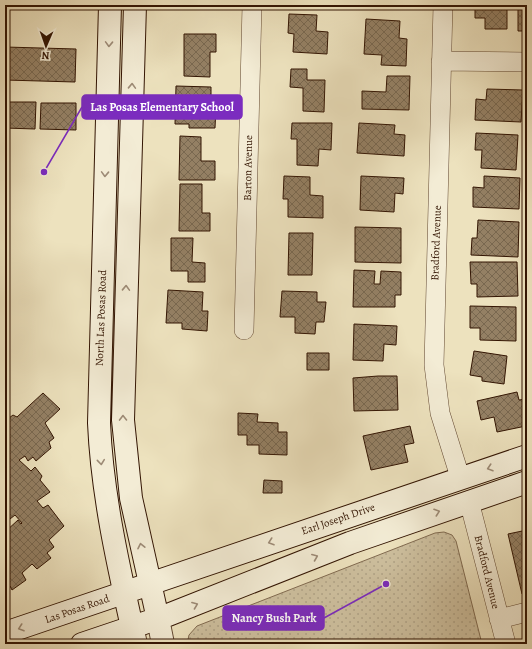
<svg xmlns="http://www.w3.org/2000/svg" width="532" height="649" font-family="Alegreya,serif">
	<defs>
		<pattern id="grass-dots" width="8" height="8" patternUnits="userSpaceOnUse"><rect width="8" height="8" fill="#cdbf9e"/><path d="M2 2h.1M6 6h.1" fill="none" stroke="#b0a386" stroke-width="1.8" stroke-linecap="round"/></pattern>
		<pattern id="building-cross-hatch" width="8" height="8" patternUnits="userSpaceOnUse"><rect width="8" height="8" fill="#948064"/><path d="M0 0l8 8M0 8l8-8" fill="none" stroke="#796850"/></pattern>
	</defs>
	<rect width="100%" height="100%" fill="#ede2be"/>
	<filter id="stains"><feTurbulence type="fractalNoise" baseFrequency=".005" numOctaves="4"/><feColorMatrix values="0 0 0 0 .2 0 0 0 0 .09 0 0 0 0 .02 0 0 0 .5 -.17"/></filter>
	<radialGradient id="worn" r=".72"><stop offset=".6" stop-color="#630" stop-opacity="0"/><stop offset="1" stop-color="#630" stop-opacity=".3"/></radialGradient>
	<path fill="url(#grass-dots)" stroke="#806a50" d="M444,532l8,3 4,6 26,103h-295l2,-9 8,-9 238,-93z"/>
	<path fill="url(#building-cross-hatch)" stroke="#331503" d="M365,5h35v3l-35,-1z
		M475,5h32v24h-22v-11h-10z
		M518,5h9v26h-9z
		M289,14l28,1 -1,16 12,1 -1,22 -34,-2 1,-18 -6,-1z
		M366,19l34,2 -1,17 8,1 -1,27 -25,-1 1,-10 -18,-1z
		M184,34h32v18h-6v25l-26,-1z
		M5,47l71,2 -1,33 -70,-2z
		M291,69h16v11h18l-1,32 -21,-1v-23l-13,-1z
		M387,76h23l-1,34 -47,-1v-18l24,1z
		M176,86l35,1v19h5l-1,22h-26v-4h-14z
		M487,89l36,1 -2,32 -46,-2 1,-21 10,1z
		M5,102h31l-1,27 -30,-1z
		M41,103h35v27l-36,-1z
		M292,123h40l-1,27 -12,-1 -1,17 -21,-1v-26h-6z
		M359,123l36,2 -1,9 11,1 -1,21 -47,-3z
		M476,133l42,2 -2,35 -35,-2 1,-18h-7z
		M180,136l21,1v24h14v19h-36z
		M284,176l26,1v18l13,1v22l-35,-1v-18h-5z
		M361,176l43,2 -1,16 -8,-1 -1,19 -34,-2z
		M484,176l36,2 -1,31 -46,-2v-20l11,1z
		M180,184h22v29h8v18h-31z
		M478,220l41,2 -1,35 -47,-2 1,-17h5z
		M355,227l46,1v35l-46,-1z
		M289,233h24l-1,42h-24z
		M171,238h22l-1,24 13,1v19h-17v-11h-17z
		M470,262h47l1,34 -41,1v-13h-6z
		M354,270l21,1 -1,13h6l1,-13 20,1v23h-6v12h-42z
		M168,290l35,2 -1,19h6l-1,20 -25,-2v-6h-16z
		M282,291l35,1v10h9l-2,20h-8l-1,12 -20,-1v-16h-15z
		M470,306l46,1v34l-36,-1v-12h-10z
		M354,324l43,2 -1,19 -12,-1 -1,17 -30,-1z
		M474,351l33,5 -3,28 -22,-3v-4l-12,-2z
		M307,353h22v17h-22z
		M378,376h19l1,34 -44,1 -1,-33z
		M517,392l2,8 8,-1v17l-3,1 2,9 -29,6 -3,-15 -13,3 -4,-19z
		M43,393l17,16 -15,14 9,15 -5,4 2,6 -15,13 -3,-4 -5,4 -3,-5 -6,4 12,11 4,-4 7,9 -2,4 10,12 -13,9 6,7 5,-3 16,21 -15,14 5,7 -7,6 4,5 -14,11 -5,-5 -10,9 4,7 -14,10 -2,-4 -5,4v-58l13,-12 3,4 1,-1 -7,-8 -5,4 -5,-6v-92l8,-6 4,2z
		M238,413l20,1 -1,8 21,1v9h9v23l-28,-1v-9h-12v-10h-9z
		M410,426l4,17 -10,2 4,17 -37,8 -8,-34z
		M264,480l18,1v12h-19z
		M527,530v63l-5,1 -14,-60z"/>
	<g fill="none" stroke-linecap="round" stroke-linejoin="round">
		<defs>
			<path id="minor" d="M443,5l-9,360 6,48 20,64
				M441,61l86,1
				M244,330l8,-325
				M469,501l37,143
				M499,619l28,-7"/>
			<path id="tertiary" d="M158,619l5,25
				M132,627l4,17"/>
			<path id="secondary" d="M110,5l-11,418c3,69 18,137 33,204
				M135,5l-12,415 8,78 27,121
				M5,633l522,-177
				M82,644l86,-29 182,-72 177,-61"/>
		</defs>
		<use href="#minor" stroke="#624832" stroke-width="20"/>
		<use href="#tertiary" stroke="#624832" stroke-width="24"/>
		<use href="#secondary" stroke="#331503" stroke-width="24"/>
		<use href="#minor" stroke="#f3ecd5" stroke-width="19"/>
		<use href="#tertiary" stroke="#f3ecd5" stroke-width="22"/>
		<use href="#secondary" stroke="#f3ecd5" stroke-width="22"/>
	</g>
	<defs><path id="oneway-chevron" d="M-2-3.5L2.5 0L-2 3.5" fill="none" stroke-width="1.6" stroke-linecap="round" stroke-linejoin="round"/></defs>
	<g stroke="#9d8b76">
		<use href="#oneway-chevron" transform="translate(109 44) rotate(92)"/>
		<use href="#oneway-chevron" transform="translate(132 86) rotate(-88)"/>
		<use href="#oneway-chevron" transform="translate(105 174) rotate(92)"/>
		<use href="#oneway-chevron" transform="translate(126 288) rotate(-88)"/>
		<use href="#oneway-chevron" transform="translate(123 418) rotate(-91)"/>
		<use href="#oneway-chevron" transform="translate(101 462) rotate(84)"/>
		<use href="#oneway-chevron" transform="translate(490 468) rotate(162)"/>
		<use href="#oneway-chevron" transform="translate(437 512) rotate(-19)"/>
		<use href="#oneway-chevron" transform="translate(271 542) rotate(161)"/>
		<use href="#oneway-chevron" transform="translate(141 546) rotate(-102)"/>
		<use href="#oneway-chevron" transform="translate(315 557) rotate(-22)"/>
		<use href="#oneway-chevron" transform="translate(195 605) rotate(-21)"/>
		<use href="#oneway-chevron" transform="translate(21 628) rotate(161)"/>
	</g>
	<g text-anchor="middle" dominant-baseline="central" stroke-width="3" stroke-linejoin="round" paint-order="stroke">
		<g font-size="11" fill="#331503" stroke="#f3ecd5">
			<text transform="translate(248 168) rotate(-89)">Barton Avenue</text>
			<text transform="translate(436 243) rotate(-88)">Bradford Avenue</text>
			<text transform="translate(101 318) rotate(-88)">North Las Posas Road</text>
			<text transform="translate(338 519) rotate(-19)">Earl Joseph Drive</text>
			<text transform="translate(487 572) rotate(76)">Bradford Avenue</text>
			<text transform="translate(77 609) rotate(-19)">Las Posas Road</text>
		</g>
	</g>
	<path fill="none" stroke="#7b2cbf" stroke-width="1.5" d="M44 172L82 107M386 584L324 618"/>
	<g fill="#7b2cbf" stroke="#f3ecd5" stroke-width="1.5">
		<circle cx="44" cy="172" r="4"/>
		<circle cx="386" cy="584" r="4"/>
	</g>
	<g fill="#7b2cbf" stroke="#7b2cbf" stroke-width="1.5">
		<rect x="82" y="95" width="160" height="24" rx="4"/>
		<rect x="223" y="606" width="101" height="24" rx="4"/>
	</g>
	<g font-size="12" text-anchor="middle" font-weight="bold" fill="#fff">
		<text x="162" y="111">Las Posas Elementary School</text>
		<text x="274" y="622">Nancy Bush Park</text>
	</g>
	<rect width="532" height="649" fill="none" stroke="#ede2be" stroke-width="20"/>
	<rect x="6" y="6" width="520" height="637" fill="none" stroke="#331503" stroke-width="2"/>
	<rect x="10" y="10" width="512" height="629" fill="none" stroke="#331503"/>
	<g transform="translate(46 46) rotate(182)" stroke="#f3ecd5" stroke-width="3" paint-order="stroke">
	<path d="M0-3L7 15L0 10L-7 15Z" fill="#331503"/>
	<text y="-6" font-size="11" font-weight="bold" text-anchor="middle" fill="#331503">N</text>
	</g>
	<rect width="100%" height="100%" filter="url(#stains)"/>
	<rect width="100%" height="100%" fill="url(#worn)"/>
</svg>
